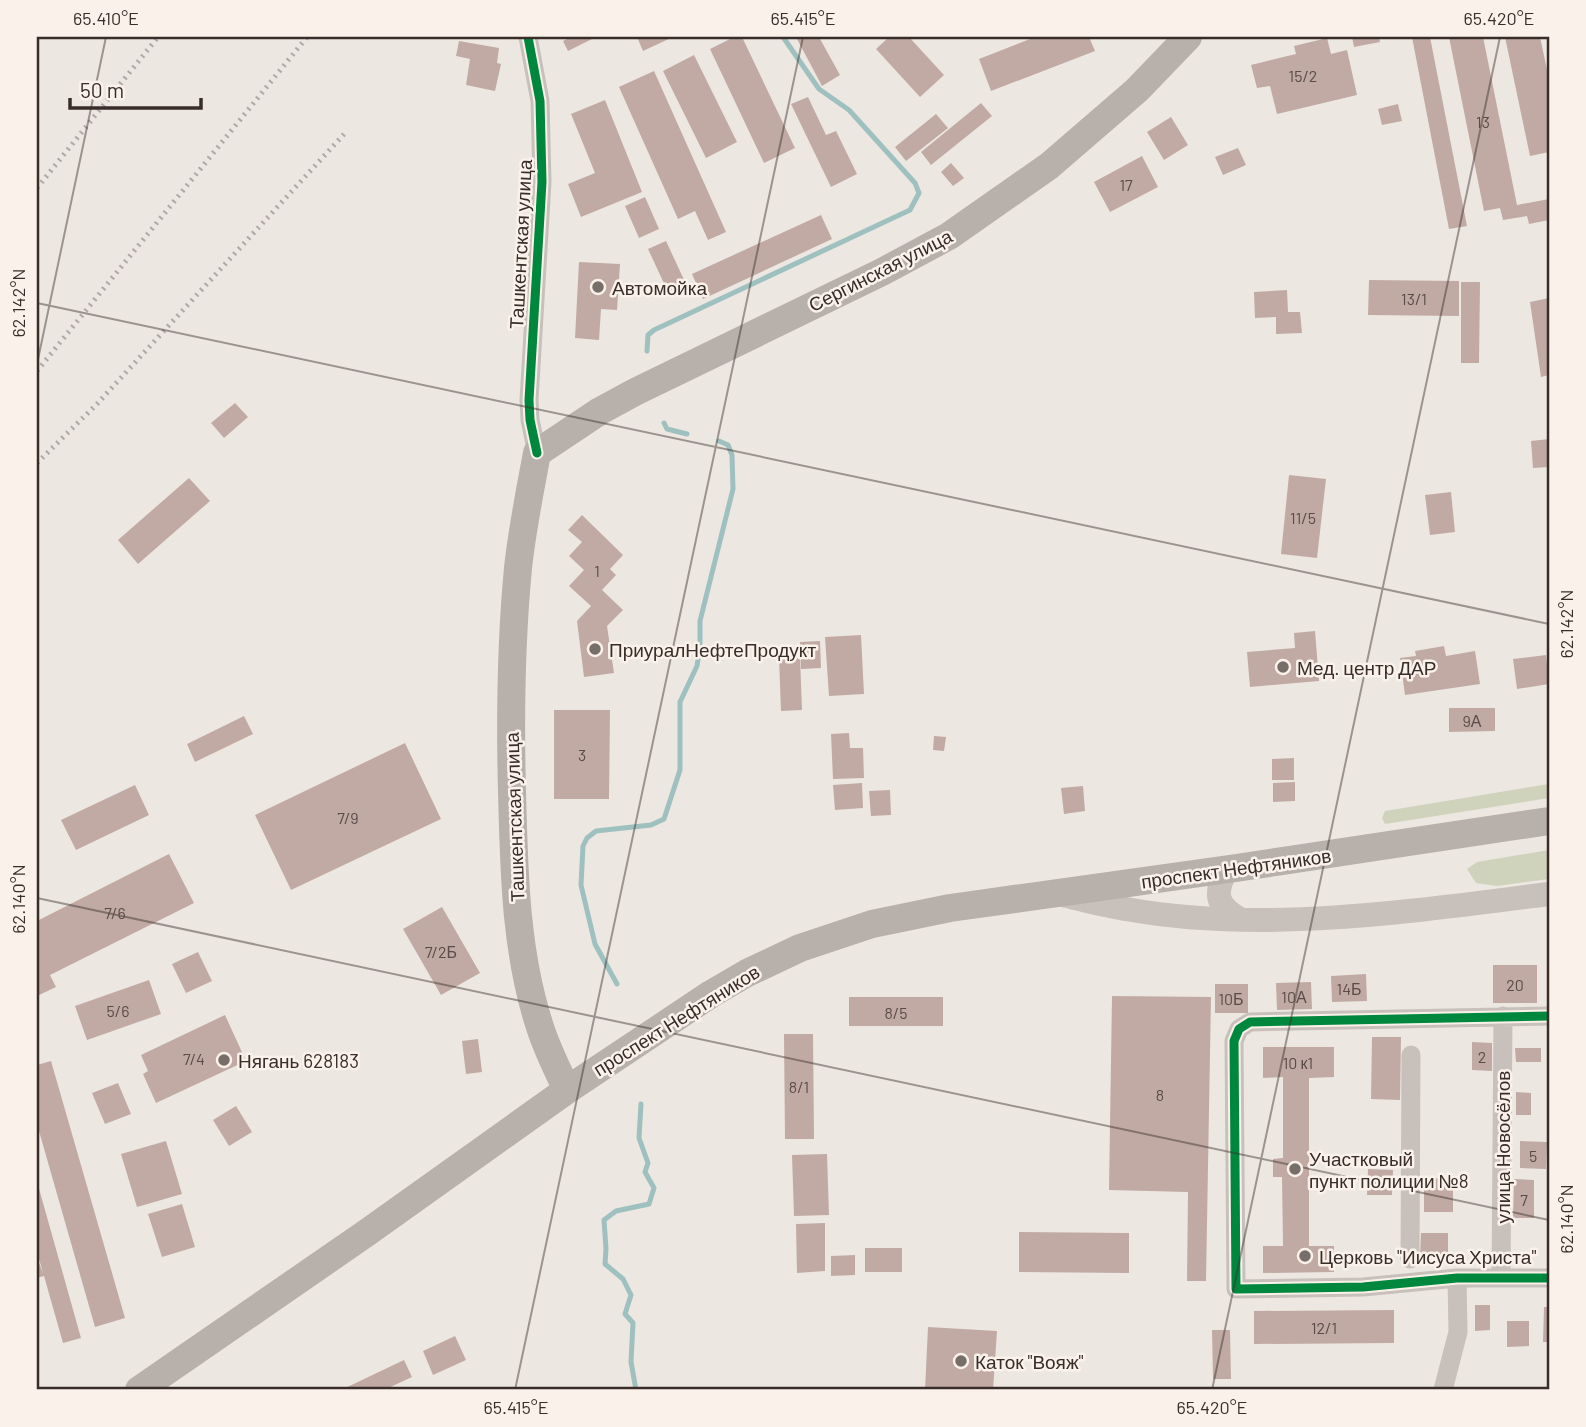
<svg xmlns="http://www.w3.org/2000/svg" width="1586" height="1427" font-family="Barlow,sans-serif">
	<rect width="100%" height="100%" fill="#ede7e2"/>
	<path fill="#cfd3bc" d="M1549,784v14l-164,26 -3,-6 3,-7z
		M1549,850v29l-52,7 -21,-3 -9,-14 10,-7z"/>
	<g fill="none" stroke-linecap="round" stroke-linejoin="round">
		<path stroke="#9ec0bf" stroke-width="5" d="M647,351l1,-16 6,-5 256,-120 9,-17 -4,-10 -66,-73 -30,-21 -36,-52
			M664,423l3,6 20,5
			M617,984l-22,-40 -14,-59 2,-39 4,-8 9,-7 55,-6 13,-6 16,-49v-68l17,-36 3,-20v-25l33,-132 -1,-34 -4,-10 -9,-4
			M636,1390l-5,-28 2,-39 -8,-9 6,-19 -8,-16 -18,-15 1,-15 -2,-29 12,-9 33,-7 5,-16 -9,-16 3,-9 -9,-25 2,-34"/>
	</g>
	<path fill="#c1aaa4" d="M571,37h25l-28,14 -5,-10z
		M637,37h36l-30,14z
		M734,37h8l53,111 -31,15 -54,-114z
		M796,37h23l21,38 -18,11z
		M889,37h20l35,38 -24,22 -44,-48z
		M1035,37h54l6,14 -104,40 -12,-32z
		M1352,37h27l1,5 -26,5z
		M1412,37h18l37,189 -18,3z
		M1449,37h34l34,168 32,-6v21l-20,4 -2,-8 -24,4 -3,-12 -16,3z
		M1505,37h35l9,42v73l-19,4z
		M1327,38l4,16 16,-4 10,45 -80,19 -7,-28 -13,2 -6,-23 45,-11 -2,-8z
		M459,41l40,7 -2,15 4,1 -6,27 -29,-6 4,-26 -14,-3z
		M694,55l43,87 -31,16 -43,-87z
		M654,71l72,161 -18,8 -13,-29 -17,8 -59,-132z
		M808,97l18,38 10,-4 21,43 -26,13 -40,-83z
		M605,100l37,92 -61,25 -13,-33 27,-11 -24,-59z
		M981,103l11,13 -61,49 -10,-13z
		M1398,104l4,17 -20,4 -4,-16z
		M936,114l12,14 -42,33 -11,-14z
		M1171,117l17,28 -24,15 -17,-28z
		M1238,148l8,17 -23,10 -8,-18z
		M1142,156l16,31 -48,25 -16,-30z
		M951,163l13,15 -11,8 -12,-14z
		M645,197l14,32 -20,9 -14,-32z
		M821,215l11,24 -129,60 -11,-25z
		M666,241l20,43 -18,8 -20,-43z
		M579,262l41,2 -3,46 -16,-1 -2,31 -24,-2z
		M1369,280l90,1v35l-91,-1z
		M1461,282h19l-1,81h-18z
		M1287,290l1,22h12l2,21 -26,1v-17l-21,1 -1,-26z
		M1549,298v77l-8,2 -11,-75z
		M235,403l13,14 -24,21 -13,-15z
		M1549,439v28l-16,1 -2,-27z
		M1289,475l37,4 -9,79 -36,-4z
		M189,478l21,23 -72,63 -20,-24z
		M1451,492l4,40 -25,3 -5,-40z
		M582,515l41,40 -13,14 6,6 -14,15 21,20 -16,16 7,47 -30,4 -7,-56 14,-15 -22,-20 15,-16 -15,-14 13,-14 -14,-12z
		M1315,631l4,50 -69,6 -3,-35 48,-4 -1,-15z
		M861,635l3,59 -35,2 -4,-59z
		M820,641l1,27 -20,1 -1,-27z
		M1444,646l2,10 29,-5 5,33 -75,11 -5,-37 16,-2 -1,-5z
		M1546,655l3,29 -32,5 -4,-30z
		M779,658h21l2,52 -21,1z
		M1449,708h46v23l-46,1z
		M554,710h56l-1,89h-55z
		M244,716l9,18 -58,28 -8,-18z
		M849,733l1,15h13l1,30 -31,1 -2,-45z
		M934,736l12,1 -2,14 -11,-1z
		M405,743l36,76 -150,71 -36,-75z
		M1294,758v22h-22v-21z
		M1295,782v19l-22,1v-19z
		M862,783l1,25 -28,2 -2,-25z
		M135,785l14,30 -73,35 -15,-30z
		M1083,786l2,25 -21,3 -3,-26z
		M890,790l1,25 -20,1 -2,-25z
		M169,854l25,49 -144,72 6,12 -19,9v-75z
		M442,907l38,66 -39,22 -38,-66z
		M198,952l14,29 -26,12 -14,-29z
		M1493,965h44v38h-44z
		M1366,974l1,27 -35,1 -1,-26z
		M149,980l12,34 -74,26 -12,-34z
		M1311,982l1,27 -35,1 -1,-27z
		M1215,984h33v29h-33z
		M1112,996l99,1 -5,284h-19l1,-89 -79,-2z
		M849,997h94v29h-94z
		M225,1015l21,46 -90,42 -13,-29 5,-3 -7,-16z
		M784,1034h29l1,105h-29z
		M1372,1037h29l-1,63 -29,-1z
		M478,1039l4,33 -16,2 -4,-33z
		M1472,1042l20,1v28l-20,-1z
		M1263,1047h71v30l-25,1v168h25v26l-71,1v-27h20l-1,-69h-9v-18l10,-1v-81l-20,1z
		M1515,1048h26v14h-25z
		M51,1061l74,257 -30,9 -58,-203v-59z
		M118,1083l13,31 -26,10 -13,-31z
		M1516,1092l15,1v22h-15z
		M236,1106l16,26 -23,14 -16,-26z
		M166,1141l16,53 -45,13 -16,-53z
		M1520,1141l27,1 -1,27 -26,-1z
		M827,1154l2,61 -35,1 -2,-61z
		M1368,1169l25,1 -1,25h-25z
		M1424,1178l29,1v33h-29z
		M1514,1179l20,1v38h-21z
		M38,1185l43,153 -18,5 -19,-67 -7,2v-20l6,15 -6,-21z
		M182,1204l13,43 -33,10 -14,-43z
		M825,1223v48l-28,2 -1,-49z
		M1019,1232l110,1v40l-110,-1z
		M1421,1233h27v26l-28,-1z
		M865,1248h37v24h-37z
		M855,1255v20l-24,1v-20z
		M1475,1305h15v25l-15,1z
		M1544,1307h5v35h-6z
		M1394,1310v33l-140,1v-33z
		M1507,1321h22v25l-22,1z
		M928,1327l69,4 -4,59h-68z
		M1212,1330h18l1,49h-18z
		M455,1336l11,24 -33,15 -10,-24z
		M404,1360l8,17 -28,13h-43z"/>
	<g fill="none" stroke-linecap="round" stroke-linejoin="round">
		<path stroke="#c7c0bb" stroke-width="19" d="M528,37l12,64 2,81 -13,218 1,20 7,33
			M1549,1016l-299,6 -11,7 -5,12 2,248 127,-2 94,-9h92
			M1410,1259l1,-204
			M1501,1277l2,-261
			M1443,1390l15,-58 -1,-54"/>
		<path stroke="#c7c0bb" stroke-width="24" d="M1226,870c-11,23 -11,34 12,48
			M1063,895c21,5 42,11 63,14 137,25 286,2 423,-15"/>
		<path stroke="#b7b0ab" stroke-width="28" d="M567,1090c-10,-21 -20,-41 -27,-63 -25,-76 -26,-158 -28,-236 -2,-75 -1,-149 6,-223 4,-38 12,-77 19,-115l63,-42 35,-19 247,-120 67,-36 100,-70 88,-76 51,-53
			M139,1390l226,-156 202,-144 144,-96 36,-21 53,-25 72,-24 78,-16 286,-40 313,-47"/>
		<path stroke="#afa9a5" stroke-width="5" stroke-dasharray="2 5" stroke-linecap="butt" d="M37,188l121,-151
			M37,371l270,-334
			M37,463l60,-59 249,-272"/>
		<defs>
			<path id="cycleway" d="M528,37l12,64 2,81 -13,218 1,20 7,33
				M1549,1016l-299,6 -11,7 -5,12 2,248 127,-2 94,-9h92"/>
		</defs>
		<use href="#cycleway" stroke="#faf2ea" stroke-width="13"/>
		<use href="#cycleway" stroke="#00873e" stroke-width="9"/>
	</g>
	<path fill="none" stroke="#382d29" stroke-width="2" stroke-opacity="0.45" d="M37,303l1512,321M37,364l69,-327M37,898l1512,322M515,1390l288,-1353M1212,1390l288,-1353"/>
	<g fill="#776e6a" stroke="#faf2ea" stroke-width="2.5">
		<circle cx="598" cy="287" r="7"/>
		<circle cx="595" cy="649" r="7"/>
		<circle cx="1283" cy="667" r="7"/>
		<circle cx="224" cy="1060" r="7"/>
		<circle cx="1295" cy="1169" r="7"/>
		<circle cx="1305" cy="1256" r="7"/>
		<circle cx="961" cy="1361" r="7"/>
	</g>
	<g text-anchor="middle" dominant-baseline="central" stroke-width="5" stroke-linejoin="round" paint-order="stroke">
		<g font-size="16" fill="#5a4c48">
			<text x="1303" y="75">15/2</text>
			<text x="1483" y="121">13</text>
			<text x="1126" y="184">17</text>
			<text x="1414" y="298">13/1</text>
			<text x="1303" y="517">11/5</text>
			<text x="597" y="570">1</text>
			<text x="1472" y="720">9А</text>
			<text x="582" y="754">3</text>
			<text x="348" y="817">7/9</text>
			<text x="115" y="912">7/6</text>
			<text x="441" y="951">7/2Б</text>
			<text x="1515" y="984">20</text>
			<text x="1349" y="988">14Б</text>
			<text x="1294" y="996">10А</text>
			<text x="1231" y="998">10Б</text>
			<text x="118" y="1010">5/6</text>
			<text x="896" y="1012">8/5</text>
			<text x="1482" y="1056">2</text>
			<text x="194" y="1058">7/4</text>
			<text x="1298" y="1062">10 к1</text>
			<text x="799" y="1086">8/1</text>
			<text x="1160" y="1094">8</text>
			<text x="1533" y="1155">5</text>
			<text x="1524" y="1199">7</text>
			<text x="1324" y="1327">12/1</text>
		</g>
		<g font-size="19" fill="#382d29" stroke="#faf2ea">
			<text transform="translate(520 244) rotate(-87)">Ташкентская улица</text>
			<text transform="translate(880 270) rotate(-27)">Сергинская улица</text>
			<text transform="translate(514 817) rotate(-92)">Ташкентская улица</text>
			<text transform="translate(1236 868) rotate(-8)">проспект Нефтяников</text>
			<text transform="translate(676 1020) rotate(-32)">проспект Нефтяников</text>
			<text transform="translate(1502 1147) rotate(-90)">улица Новосёлов</text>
		</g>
		<g font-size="19" fill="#382d29" stroke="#faf2ea" text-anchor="start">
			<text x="612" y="287">Автомойка</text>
			<text x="609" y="649">ПриуралНефтеПродукт</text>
			<text x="1297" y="667">Мед. центр ДАР</text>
			<text x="238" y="1060">Нягань 628183</text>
			<text x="1309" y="1158">Участковый<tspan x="1309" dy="22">пункт полиции №8</tspan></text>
			<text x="1319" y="1256">Церковь "Иисуса Христа"</text>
			<text x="975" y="1361">Каток "Вояж"</text>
		</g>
	</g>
	<rect width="1586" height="1427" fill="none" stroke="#faf2ea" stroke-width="77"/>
	<path d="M70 98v10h131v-10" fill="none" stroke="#382d29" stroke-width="3.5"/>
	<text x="80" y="98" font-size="21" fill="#382d29" stroke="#faf2ea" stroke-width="5" paint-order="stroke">50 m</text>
	<rect x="38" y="38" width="1510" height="1350" fill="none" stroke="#382d29" stroke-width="2.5"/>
	<g font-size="18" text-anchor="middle" fill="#382d29">
		<text x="106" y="25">65.410°E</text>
		<text x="803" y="25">65.415°E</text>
		<text x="1499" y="25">65.420°E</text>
		<text transform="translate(19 303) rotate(-90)" y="6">62.142°N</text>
		<text transform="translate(1567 624) rotate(-90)" y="6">62.142°N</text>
		<text transform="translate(19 899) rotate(-90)" y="6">62.140°N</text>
		<text transform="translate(1567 1219) rotate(-90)" y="6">62.140°N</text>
		<text x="516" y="1414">65.415°E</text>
		<text x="1212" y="1414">65.420°E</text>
	</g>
</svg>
